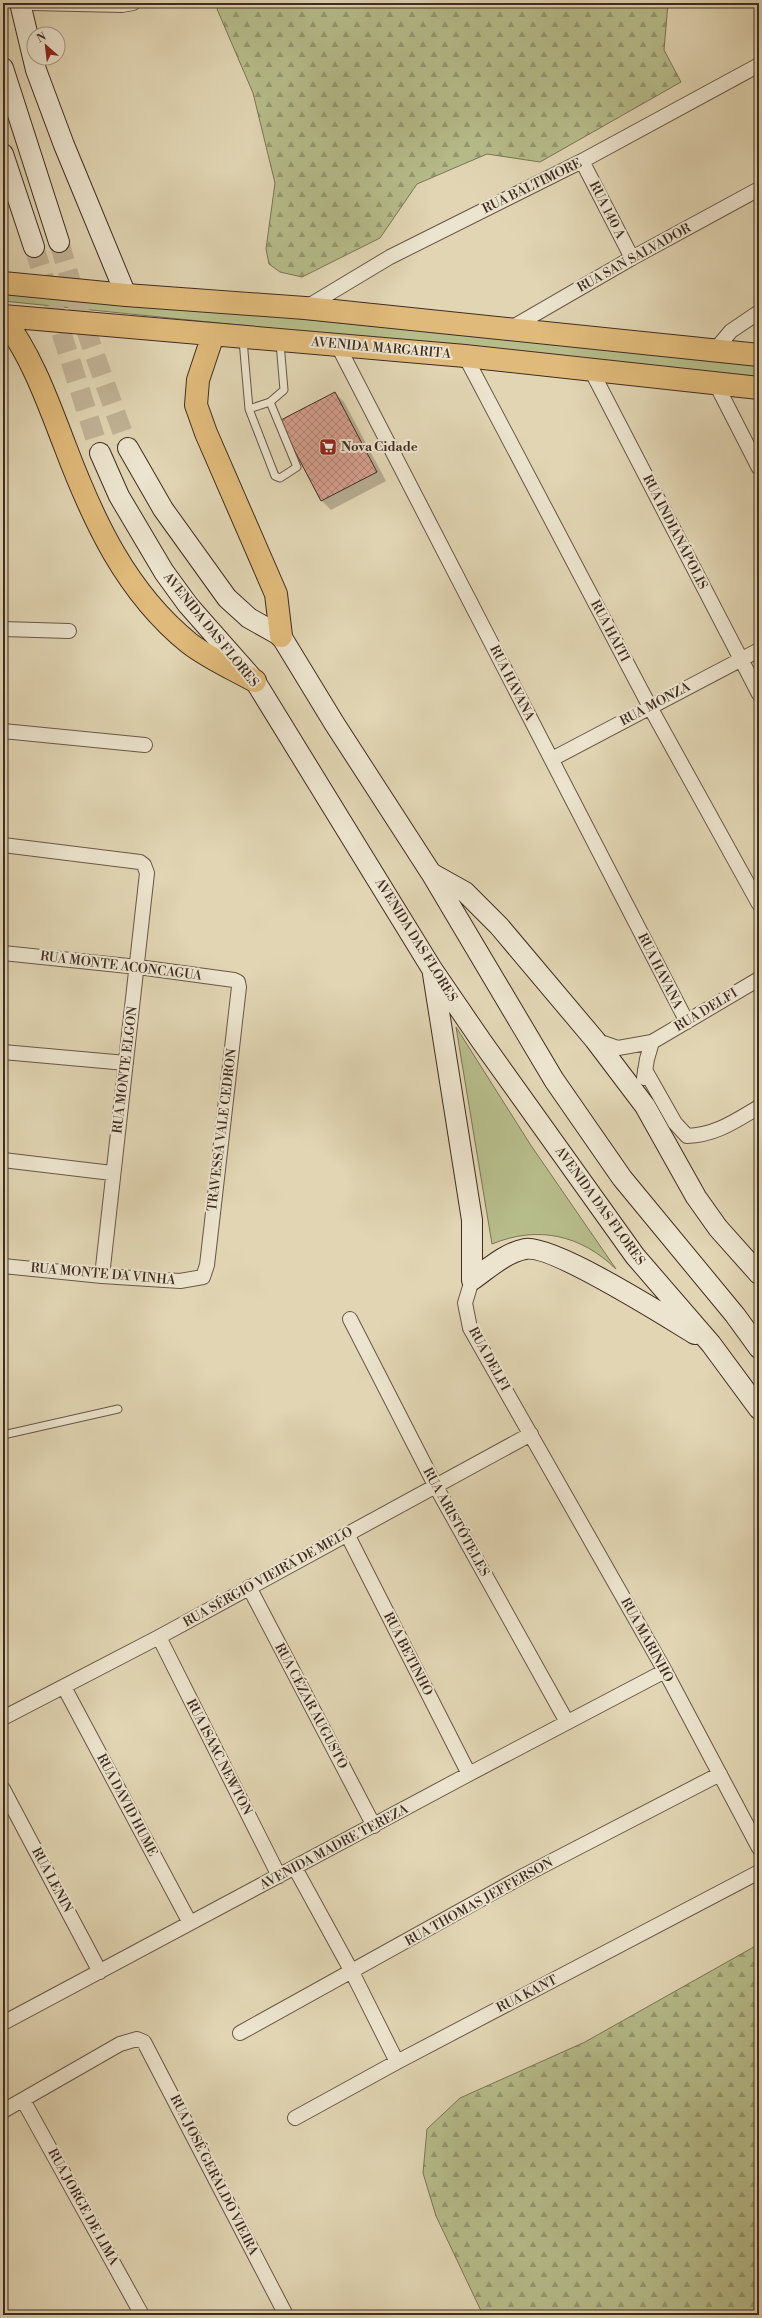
<svg xmlns="http://www.w3.org/2000/svg" width="762" height="2318" font-family="'Libre Bodoni',serif">
	<defs>
		<pattern id="forest-firs" width="22" height="20" patternUnits="userSpaceOnUse"><rect width="22" height="20" fill="#b6bc8a"/><path d="M5 1l3.5 6h-7zM16 11l3.5 6h-7z" fill="#959970"/></pattern>
		<pattern id="building-cross-hatch" width="8" height="8" patternUnits="userSpaceOnUse"><rect width="8" height="8" fill="#d59e8d"/><path d="M0 0l8 8M0 8l8-8" fill="none" stroke="#ae8173"/></pattern>
	</defs>
	<rect width="100%" height="100%" fill="#e1d5b3"/>
	<filter id="stains"><feTurbulence type="fractalNoise" baseFrequency=".005" numOctaves="4"/><feColorMatrix values="0 0 0 0 .2 0 0 0 0 .09 0 0 0 0 .02 0 0 0 .5 -.17"/></filter>
	<radialGradient id="worn" r=".72"><stop offset=".6" stop-color="#630" stop-opacity="0"/><stop offset="1" stop-color="#630" stop-opacity=".3"/></radialGradient>
	<path fill="#b6bc8a" stroke="#7b7456" d="M3,289l756,76v13l-756,-77z
		M456,1027l74,117 86,125c-35,-34 -78,-44 -124,-25z"/>
	<path fill="url(#forest-firs)" stroke="#7b7456" d="M221,3h447l-4,47 17,32 -141,80 -53,-8 -70,30 -37,54 -78,39 -22,-5 -11,-8 -3,-15 9,-66 -22,-90 -36,-84z
		M759,1944v371h-276l-47,-99 -13,-43 4,-44 33,-31 125,-56z"/>
	<path fill="#0003" d="M335,393l9,9 42,79 -55,29 -9,-9 -42,-79z"/>
	<path fill="url(#building-cross-hatch)" stroke="#402d21" d="M335,392l42,80 -56,29 -42,-80z"/>
	<g fill="none" stroke-linecap="round" stroke-linejoin="round">
		<path stroke="#c1b396" stroke-width="20" stroke-dasharray="20 10" stroke-linecap="butt" d="M59,242l22,74 47,132
			M34,247l66,206"/>
		<defs>
			<path id="lane" d="M243,340l6,69 26,67 5,2 17,-11 -27,-65
				M249,409l21,-7 14,-12 -4,-47
				M3,1435l115,-26"/>
			<path id="street" d="M32,3l90,2 11,-2
				M582,161l50,97
				M305,308l85,-51 192,-96 177,-96
				M511,328l121,-70 127,-69
				M337,344l350,678
				M715,350l16,-19 28,-19
				M465,356l185,351 109,197
				M591,370l168,324
				M716,384l43,84
				M3,629l66,2
				M3,731l142,14
				M552,759l207,-109
				M3,845l137,17 4,3 3,8 -45,403
				M3,953l135,14 96,13 4,2 1,5 -32,278 -4,12 -23,4 -78,-5 -99,-10
				M595,1040l23,8 34,-6 107,-63
				M3,1052l123,11
				M645,1070l30,53 12,13c29,-1 48,-15 72,-29
				M644,1078l3,-19 5,-17
				M3,1160l109,13
				M472,1280l-7,23 5,25 195,343 94,177
				M350,1319l85,166 132,237
				M347,1534l122,240
				M249,1587l125,239
				M159,1637l120,239
				M64,1687l126,236
				M3,1718l156,-81 372,-203
				M3,1789l97,183
				M295,1868l57,104 45,90
				M3,2023l466,-249 196,-103
				M240,2033l283,-157 197,-102
				M23,2100l119,215
				M3,2111l117,-67 17,-5 7,3 142,273
				M295,2118l102,-56 362,-190"/>
			<path id="secondary" d="M20,3l16,67 28,75 62,150
				M3,68l56,174
				M3,154l31,93
				M128,448l35,61 64,89 22,20 32,18 53,87 97,150 123,207 68,98 113,137 24,33
				M100,453l19,43 45,76 24,33 67,76 177,288 50,73 153,214 76,88 48,65
				M431,873l34,19 34,34 96,114 50,66 51,91 22,31 41,46
				M433,974l39,246v60
				M472,1280c16,-11 33,-27 53,-31 27,-5 142,68 170,85"/>
			<path id="primary" d="M3,283l123,12 179,13 454,47
				M3,316l462,40 294,32
				M3,318c29,38 45,84 62,128 28,74 61,146 124,197 19,15 44,26 66,38
				M213,335l-15,45 -2,25 10,28 70,161 5,42"/>
		</defs>
		<use href="#lane" stroke="#685746" stroke-width="9"/>
		<use href="#street" stroke="#685746" stroke-width="16"/>
		<use href="#secondary" stroke="#402d21" stroke-width="22"/>
		<use href="#primary" stroke="#402d21" stroke-width="24"/>
		<use href="#lane" stroke="#ece4ce" stroke-width="7"/>
		<use href="#street" stroke="#ece4ce" stroke-width="14"/>
		<use href="#secondary" stroke="#ece4ce" stroke-width="20"/>
		<use href="#primary" stroke="#e0ba7a" stroke-width="22"/>
	</g>
	<defs>
		<symbol id="supermarket-square" viewBox="-11 -11 22 22"><rect x="-9" y="-9" width="18" height="18" rx="4" fill="#8f2418" stroke="#ece4ce"/><path d="M-6-5.5h2.5l.6 2H6L4.5 2H-2.5L-4.4-4H-6ZM-1.5 3.2a1.3 1.3 0 1 0 .1 0ZM3 3.2a1.3 1.3 0 1 0 .1 0Z" fill="#fff"/></symbol>
	</defs>
	<g fill-rule="evenodd">
		<use href="#supermarket-square" x="318" y="437" width="20" height="20"/>
	</g>
	<g text-anchor="middle" dominant-baseline="central" stroke-width="4" stroke-linejoin="round" paint-order="stroke">
		<g font-size="13" fill="#402d21" stroke="#ece4ce">
			<text transform="translate(532 186) rotate(-26)">RUA BALTIMORE</text>
			<text transform="translate(607 210) rotate(63)">RUA 140 A</text>
			<text transform="translate(634 258) rotate(-29)">RUA SAN SALVADOR</text>
			<text transform="translate(381 348) rotate(5)">AVENIDA MARGARITA</text>
			<text transform="translate(675 532) rotate(63)">RUA INDIANÁPOLIS</text>
			<text transform="translate(211 630) rotate(51)">AVENIDA DAS FLORES</text>
			<text transform="translate(610 631) rotate(62)">RUA HAITI</text>
			<text transform="translate(512 683) rotate(63)">RUA HAVANA</text>
			<text transform="translate(655 704) rotate(-28)">RUA MONZA</text>
			<text transform="translate(416 940) rotate(58)">AVENIDA DAS FLORES</text>
			<text transform="translate(121 966) rotate(7)">RUA MONTE ACONCAGUA</text>
			<text transform="translate(660 971) rotate(63)">RUA HAVANA</text>
			<text transform="translate(706 1010) rotate(-31)">RUA DELFI</text>
			<text transform="translate(125 1070) rotate(-83)">RUA MONTE ELGON</text>
			<text transform="translate(222 1130) rotate(-83)">TRAVESSA VALE CEDRON</text>
			<text transform="translate(600 1206) rotate(54)">AVENIDA DAS FLORES</text>
			<text transform="translate(103 1274) rotate(5)">RUA MONTE DA VINHA</text>
			<text transform="translate(489 1359) rotate(61)">RUA DELFI</text>
			<text transform="translate(456 1522) rotate(61)">RUA ARISTÓTELES</text>
			<text transform="translate(268 1577) rotate(-29)">RUA SÉRGIO VIEIRA DE MELO</text>
			<text transform="translate(647 1640) rotate(61)">RUA MARINHO</text>
			<text transform="translate(408 1654) rotate(63)">RUA BETINHO</text>
			<text transform="translate(311 1706) rotate(62)">RUA CÉZAR AUGUSTO</text>
			<text transform="translate(219 1757) rotate(63)">RUA ISAAC NEWTON</text>
			<text transform="translate(127 1805) rotate(62)">RUA DAVID HUME</text>
			<text transform="translate(334 1847) rotate(-28)">AVENIDA MADRE TEREZA</text>
			<text transform="translate(52 1880) rotate(62)">RUA LENIN</text>
			<text transform="translate(479 1902) rotate(-29)">RUA THOMAS JEFFERSON</text>
			<text transform="translate(527 1994) rotate(-27)">RUA KANT</text>
			<text transform="translate(214 2175) rotate(63)">RUA JOSÉ GERALDO VIEIRA</text>
			<text transform="translate(83 2207) rotate(61)">RUA JORGE DE LIMA</text>
		</g>
		<g font-size="13" font-weight="bold" fill="#402d21" stroke="#ece4ce" text-anchor="start">
			<text x="341" y="447">Nova Cidade</text>
		</g>
	</g>
	<rect width="762" height="2318" fill="none" stroke="#e1d5b3" stroke-width="16"/>
	<rect x="4" y="4" width="754" height="2310" fill="none" stroke="#402d21" stroke-width="2"/>
	<rect x="8" y="8" width="746" height="2302" fill="none" stroke="#402d21"/>
	<g transform="translate(46 46) rotate(332)"><circle r="19" fill="#ece4ce" stroke="#a79b89"/>
	<path d="M0-3L7 15L0 10L-7 15Z" fill="#8f2418"/>
	<text y="-6" font-size="11" font-weight="bold" text-anchor="middle" fill="#402d21">N</text>
	</g>
	<rect width="100%" height="100%" filter="url(#stains)"/>
	<rect width="100%" height="100%" fill="url(#worn)"/>
</svg>
